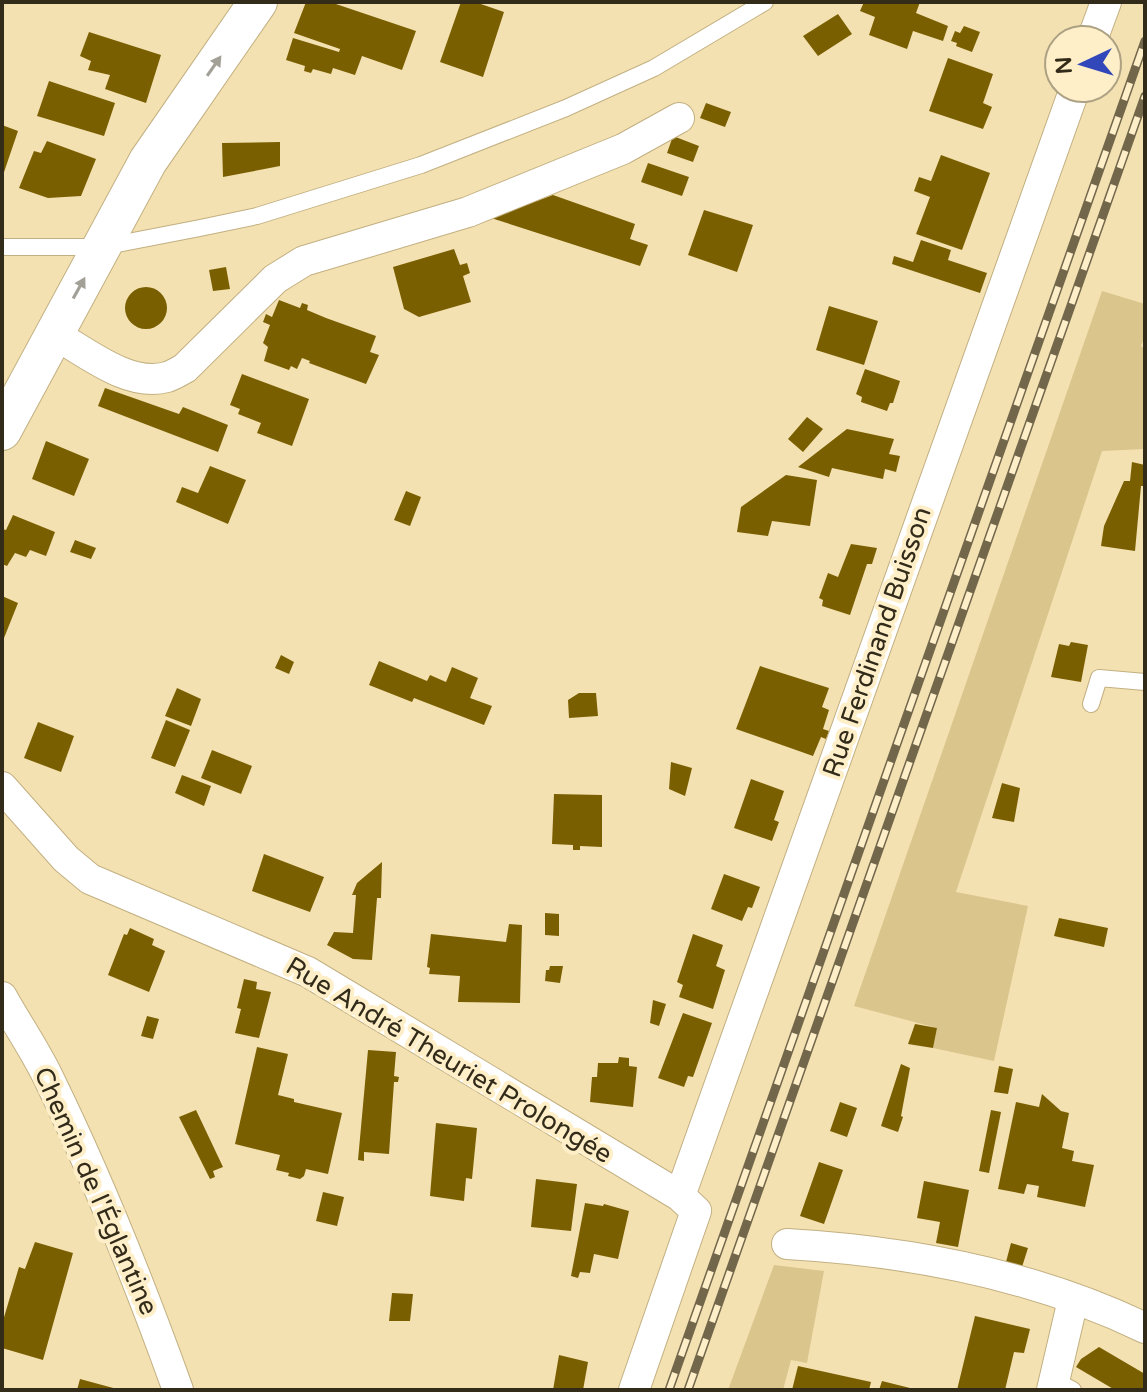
<svg xmlns="http://www.w3.org/2000/svg" width="1147" height="1392" font-family="'Varela Round',sans-serif">
	<rect width="100%" height="100%" fill="#f4e1b2"/>
	<path fill="#dac58c" d="M1102,291l43,13v32l-4,10 4,3v100l-43,2 -146,441 72,14 -34,155 -61,-13 4,-20 -83,-22z
		M774,1265l50,6 -17,92 -16,-3 -8,30h-55z"/>
	<path fill="#7a5f00" d="M306,2h24l86,29 -14,39 -40,-14 -7,19 -22,-7 -2,6 -18,-5 -2,4 -7,-2 1,-5 -19,-6 7,-22 46,14 1,-3 -46,-16z
		M461,2h14l29,10 -21,65 -43,-15z
		M864,2h56l-4,11 32,13 -5,15 -30,-10 -6,18 -38,-14 6,-18 -15,-6z
		M838,14l14,20 -34,22 -15,-20z
		M964,26l16,6 -8,20 -16,-6 1,-3 -6,-2 4,-10 5,2z
		M89,32l72,23 -15,48 -41,-14 5,-14 -22,-5 3,-9 -11,-5z
		M948,58l45,16 -10,29 9,4 -9,22 -54,-18z
		M49,81l66,22 -11,33 -67,-20z
		M706,103l25,9 -6,15 -25,-9z
		M2,125l16,6 -16,47z
		M673,136l26,10 -6,16 -26,-9z
		M47,141l49,18 -15,37 -33,2 -29,-10 15,-37 7,2z
		M280,142v24l-57,11 -1,-34z
		M941,155l49,18 -28,77 -46,-16 14,-37 -16,-6 5,-14 12,4z
		M648,163l41,14 -7,19 -41,-14z
		M553,195l82,29 -5,15 18,6 -8,21 -149,-48z
		M704,210l49,15 -16,47 -49,-17z
		M921,240l30,10 -3,10 39,13 -7,20 -88,-29 2,-8 19,6z
		M454,249l6,16 7,-2 3,10 -7,3 8,26 -52,15 -15,-8 -11,-42z
		M226,267l4,22 -17,2 -4,-21z
		M125 308a21 21 0 1 1 42 0a21 21 0 1 1-42 0Z
		M279,300l21,8 2,-5 6,2 -1,5 19,8 50,18 -6,16 9,3 -13,29 -57,-21 1,-2 -8,-3 -5,11 -6,-3 -2,4 -25,-9 4,-14 -5,-4 7,-18 -7,-3 3,-8 6,3z
		M829,306l49,15 -14,44 -48,-15z
		M865,369l35,12 -7,22h-3l-3,8 -26,-9 1,-5 -6,-3z
		M242,374l67,25 -17,47 -35,-13 4,-10 -23,-9 2,-5 -10,-4z
		M105,388l74,26 4,-7 45,18 -10,27 -120,-46z
		M807,417l16,12 -20,23 -15,-13z
		M847,429l47,10 -5,15 11,2 -4,16 -11,-3 -2,10 -51,-11 -3,9 -31,-10z
		M46,441l43,18 -15,37 -42,-17z
		M1132,462l13,3v21h-4l-6,65 -34,-5 3,-20 20,-45h6z
		M210,466l36,14 -18,44 -52,-22 6,-15 16,6z
		M786,475l31,5 -7,46 -38,-5 -4,15 -31,-4 4,-25z
		M406,491l15,6 -11,29 -16,-6z
		M13,515l42,17 -9,24 -16,-6 -4,7 -11,-4 -8,13 -5,-2v-35l4,1z
		M75,540l21,8 -5,11 -21,-7z
		M851,544l26,4 -5,16h-5l-17,51 -28,-9 1,-6 -4,-2 9,-25 10,4z
		M2,596l16,7 -16,40z
		M1071,642l17,3 -7,37 -30,-5 8,-33 10,2z
		M281,655l13,7 -5,12 -14,-6z
		M379,661l48,20 3,-6 16,7 6,-15 26,11 -8,20 22,8 -8,19 -70,-27 -2,4 -43,-17z
		M760,666l69,22 -7,19 7,3 -6,19 6,2 -3,8 -5,-2 -8,19 -77,-27z
		M177,688l24,11 -10,27 -26,-10z
		M579,693h17l2,23 -29,2 -1,-18z
		M166,720l24,10 -15,37 -24,-9z
		M38,722l36,14 -13,36 -37,-14z
		M212,750l40,16 -11,28 -40,-16z
		M671,762l21,6 -7,28 -16,-7z
		M182,775l29,11 -7,20 -29,-13z
		M751,779l33,12 -10,29 5,2 -7,19 -38,-13z
		M1002,783l18,5 -6,34 -22,-4z
		M554,794l48,1v52l-22,-1v4h-7v-5l-21,-1z
		M264,854l60,23 -14,35 -58,-21z
		M382,862l-1,36h-4l-5,62 -19,-1 -26,-14 7,-13 19,1 3,-38h-4l5,-12z
		M724,874l36,13 -8,21 -4,-1 -6,14 -31,-12z
		M545,913l14,1v22l-14,-1z
		M1059,918l49,10 -4,19 -50,-11z
		M509,924l13,1 -2,78 -62,-1 2,-26 -31,-2 1,-6 -3,-1 4,-33 75,8z
		M130,928l24,11 -2,6 13,6 -16,41 -41,-17 16,-41 3,1z
		M693,934l30,11 -7,21 9,4 -12,39 -34,-12 4,-12 -6,-3z
		M550,966h13l-3,17 -15,-2 1,-11h3z
		M244,979l13,3 -1,7 15,3 -12,46 -24,-5 6,-24 -4,-1z
		M653,1000l13,4 -7,22 -9,-3z
		M683,1013l29,10 -19,54 -5,-1 -4,11 -26,-9z
		M147,1016l12,3 -6,20 -12,-3z
		M915,1024l22,4 -4,20 -25,-4z
		M257,1047l31,7 -10,41 16,4v3l48,11 -14,61 -22,-5 -2,7 -4,3 -12,-3 1,-3 -13,-3 4,-15 -45,-11z
		M368,1050l28,2 -2,24 5,1 -1,5h-4l-5,72 -25,-2v9l-6,-1z
		M619,1057l10,1v8l8,1 -4,40 -43,-5 2,-25h5l1,-14h20z
		M901,1064l9,4 -9,48 2,1 -5,15 -17,-6z
		M999,1066l14,3 -5,25 -14,-2z
		M1042,1094l19,17 8,2 -7,35 12,3 -2,10 22,4 -9,42 -48,-10 2,-11 -12,-2 -3,10 -26,-5 18,-87 23,5z
		M840,1102l17,6 -10,29 -17,-6z
		M196,1110l27,57 -10,4 2,6 -5,2 -31,-62z
		M991,1110l10,2 -12,61 -10,-2z
		M436,1123l41,5 -5,51 -6,-1 -2,23 -34,-5z
		M819,1162l24,8 -19,54 -24,-8z
		M536,1179l41,5 -6,47 -40,-4z
		M924,1181l45,9 -11,57 -22,-4 4,-21 -23,-4z
		M323,1192l21,5 -7,29 -21,-5z
		M585,1203l18,3 1,-2 25,7 -11,48 -24,-5 -4,19 -10,-1 -2,6 -7,-2z
		M35,1242l38,11 -30,107 -41,-12v-24l17,-57 6,2z
		M1011,1243l17,5 -6,19 -16,-5z
		M392,1293l21,1 -3,27h-21z
		M975,1316l55,13 -6,24 -10,-1 -9,38h-48z
		M1099,1347l46,27v16h-30l-39,-23 5,-8z
		M559,1355l29,7 -5,28h-30z
		M798,1366l73,16 -2,8h-77z
		M80,1379l37,10v1h-40z
		M882,1381l32,8v1h-35z"/>
	<g fill="none" stroke-linecap="round" stroke-linejoin="round">
		<defs>
			<path id="service" d="M2,247h100l98,-19 57,-12 164,-51 145,-57 88,-40 111,-66
				M1091,704l8,-26 46,4
				M1054,1380l19,10"/>
			<path id="minor" d="M1092,40l14,-38
				M54,334c32,18 75,54 113,43 6,-2 13,-6 18,-9l90,-89 29,-18 164,-49 155,-63 56,-31
				M2,787l64,72 24,20 218,93 372,224 16,15 -62,179
				M2,997c15,27 33,53 46,80 50,102 92,207 130,313
				M680,1196l395,-1108
				M787,1244c122,7 248,31 358,84
				M1052,1390l21,-90"/>
			<path id="tertiary" d="M2,431l146,-270 110,-159"/>
		</defs>
		<use href="#service" stroke="#c2b082" stroke-width="18"/>
		<use href="#minor" stroke="#c2b082" stroke-width="32"/>
		<use href="#tertiary" stroke="#c2b082" stroke-width="40"/>
		<use href="#service" stroke="#fff" stroke-width="16"/>
		<use href="#minor" stroke="#fff" stroke-width="30"/>
		<use href="#tertiary" stroke="#fff" stroke-width="38"/>
		<defs>
			<path id="rail" d="M669,1390l476,-1349
				M688,1390l457,-1294"/>
		</defs>
		<use href="#rail" stroke="#72674b" stroke-width="9"/>
		<use href="#rail" stroke="#feefc9" stroke-width="6" stroke-dasharray="18" stroke-linecap="butt"/>
	</g>
	<defs><path id="oneway-solid" d="M-6-.8H1V-3.2L6.5 0L1 3.2V.8H-6Z" transform="scale(2)"/></defs>
	<g fill="#a3a098">
		<use href="#oneway-solid" transform="translate(214 66) rotate(-55)"/>
		<use href="#oneway-solid" transform="translate(79 288) rotate(-61)"/>
	</g>
	<g text-anchor="middle" dominant-baseline="central" stroke-width="8" stroke-linejoin="round" paint-order="stroke">
		<g font-size="26" fill="#322b19" stroke="#feefc9">
			<text transform="translate(877 642) rotate(-71)">Rue Ferdinand Buisson</text>
			<text transform="translate(449 1060) rotate(31)">Rue André Theuriet Prolongée</text>
			<text transform="translate(96 1191) rotate(66)">Chemin de l'Églantine</text>
		</g>
	</g>
	<rect width="1147" height="1392" fill="none" stroke="#322b19" stroke-width="8"/>
	<g transform="translate(1083 64) rotate(266)"><circle r="38" fill="#feefc9" stroke="#aca183" stroke-width="2"/>
	<path d="M0-6L14 30L0 20L-14 30Z" fill="#3248ba"/>
	<text y="-12" font-size="22" font-weight="bold" text-anchor="middle" fill="#322b19">N</text>
	</g>
</svg>
